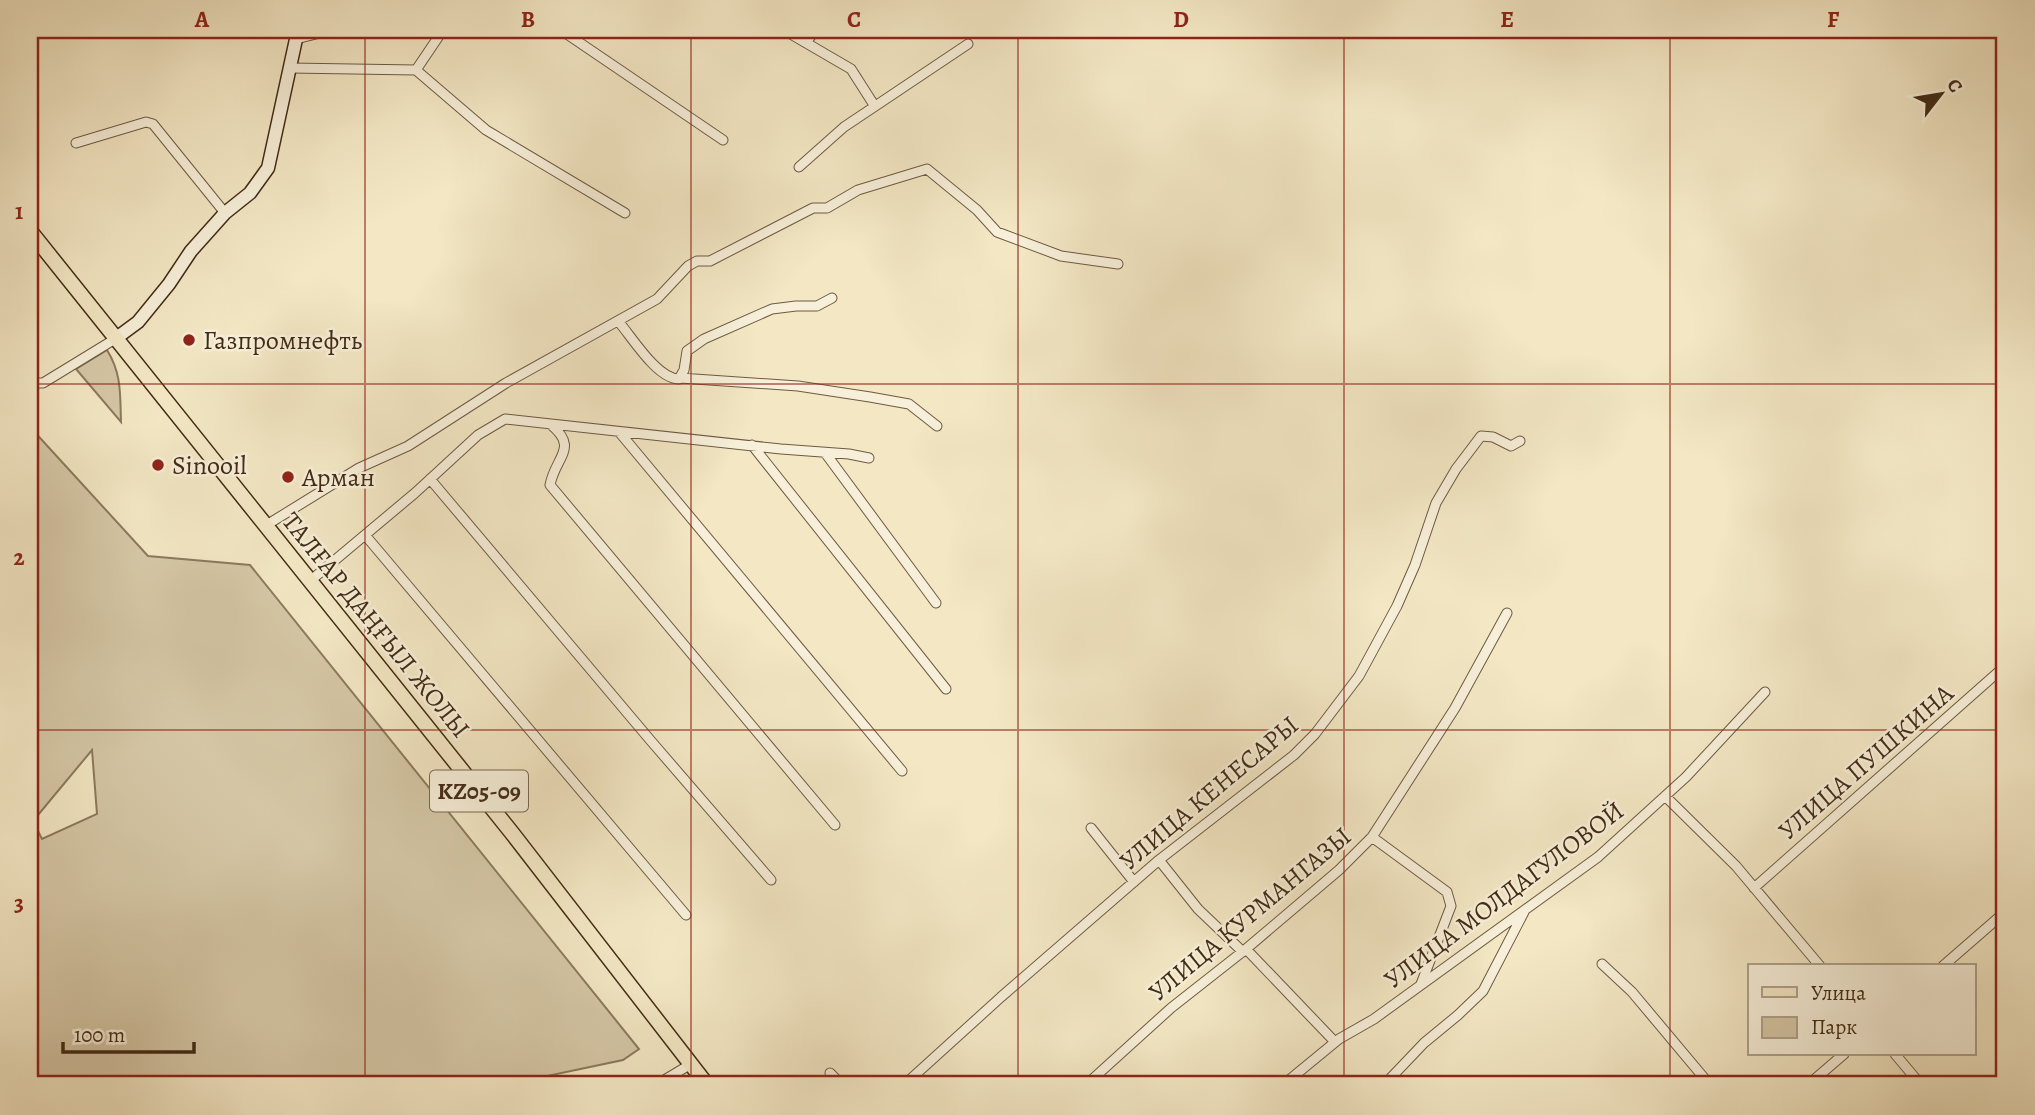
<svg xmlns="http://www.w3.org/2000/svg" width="2035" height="1115" font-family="Alegreya,serif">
	<rect width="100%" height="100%" fill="#f3e7c4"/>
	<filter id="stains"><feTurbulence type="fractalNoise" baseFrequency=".00286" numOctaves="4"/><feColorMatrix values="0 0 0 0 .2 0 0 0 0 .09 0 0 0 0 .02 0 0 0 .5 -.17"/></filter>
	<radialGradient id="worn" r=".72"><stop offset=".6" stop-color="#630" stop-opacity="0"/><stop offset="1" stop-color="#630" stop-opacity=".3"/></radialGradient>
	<path fill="#d5c7a6" stroke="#8c795e" stroke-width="2" fill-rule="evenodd" d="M107,350c15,24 13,45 14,72l-45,-53z
		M30,427l118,129 102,9 389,484 -16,11 -119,25h-104l-21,-7v7h-349zM92,750l5,64 -55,25 -9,-18z"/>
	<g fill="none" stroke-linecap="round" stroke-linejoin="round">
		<defs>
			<path id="street" d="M561,30l162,110
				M784,30l67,39 23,36
				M296,39l36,-9
				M806,43l9,-13
				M290,68l126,2 27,-40
				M416,70l70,60 139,83
				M76,143l70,-21 7,2 72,89
				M799,167l45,-40 124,-83
				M618,321c14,16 39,58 61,58l5,-9 3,-19 17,-12 68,-30 24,-3h21l15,-8
				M30,378l5,5h8l72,-44
				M680,378l118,8 72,11 39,7 28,22
				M550,424c30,24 5,33 0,61l285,340
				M620,433l282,338
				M752,445l194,244
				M826,454l110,149
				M430,479l221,262 120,139
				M265,526l94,-58 49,-22 98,-63 151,-84 31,-33 9,-5h13l103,-53h14l31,-18 69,-21 50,41 20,22 64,24 57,8
				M365,535l321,380
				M310,581l105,-88 63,-58 27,-16 276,30 68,5 20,4
				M1665,796l71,70 84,100
				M1091,828l43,54
				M1372,837l75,55 4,14 -30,78
				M1159,860l39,49 45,43
				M1754,888l251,-222
				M1246,949l89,93
				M1602,964l30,28 78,93
				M1943,966l62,-54
				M1895,1054l26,31
				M830,1073l12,12
				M656,1085l35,-21
				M904,1085l97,-88 158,-137 135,-105 21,-21 44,-58 38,-70 18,-41 21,-62 20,-34 25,-33 12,1 18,9 9,-5
				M1086,1085l85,-77 75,-59 93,-79 33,-33 83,-129 52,-95
				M1283,1085l56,-46 35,-20 224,-162 88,-80 79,-85
				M1384,1085l40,-42 34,-28 25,-24 41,-79
				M1808,1085l36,-31"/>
			<path id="secondary" d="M115,339l23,-17 31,-38 22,-33 34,-38 25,-20 18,-25 30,-138"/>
			<path id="primary" d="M30,231l482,602 195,252"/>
		</defs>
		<use href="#street" stroke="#6e5a41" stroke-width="11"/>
		<use href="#secondary" stroke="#422b15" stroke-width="15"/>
		<use href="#primary" stroke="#422b15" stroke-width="17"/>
		<use href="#street" stroke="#f7efd9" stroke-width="9"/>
		<use href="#secondary" stroke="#f7efd9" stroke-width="12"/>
		<use href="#primary" stroke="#f3e7c4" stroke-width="14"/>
	</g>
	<path fill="none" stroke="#8f2418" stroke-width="2" stroke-opacity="0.55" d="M365,30v1055M691,30v1055M1018,30v1055M1344,30v1055M1670,30v1055M30,384h1975M30,730h1975"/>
	<g fill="#8f2418" stroke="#f7efd9" stroke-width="2.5">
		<circle cx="189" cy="340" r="7"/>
		<circle cx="158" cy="465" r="7"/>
		<circle cx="288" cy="477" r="7"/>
	</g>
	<g text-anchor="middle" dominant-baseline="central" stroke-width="5" stroke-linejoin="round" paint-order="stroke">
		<rect fill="#f7efd9" stroke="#786650" stroke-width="2" x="430" y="770.5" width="98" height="41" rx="5"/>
		<g font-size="24" font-weight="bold" fill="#422b15">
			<text x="479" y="791">KZ05-09</text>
		</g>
		<g font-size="26" fill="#422b15" stroke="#f7efd9" text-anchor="start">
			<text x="203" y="340">Газпромнефть</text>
			<text x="172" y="465">Sinooil</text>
			<text x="302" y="477">Арман</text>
		</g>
		<g font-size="26" fill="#422b15" stroke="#f7efd9">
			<text transform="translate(376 625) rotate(51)">ТАЛҒАР ДАҢҒЫЛ ЖОЛЫ</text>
			<text transform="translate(1866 762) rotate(-41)">УЛИЦА ПУШКИНА</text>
			<text transform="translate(1209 793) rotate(-40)">УЛИЦА КЕНЕСАРЫ</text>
			<text transform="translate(1504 895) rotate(-37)">УЛИЦА МОЛДАГУЛОВОЙ</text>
			<text transform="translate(1250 914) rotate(-40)">УЛИЦА КУРМАНГАЗЫ</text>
		</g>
	</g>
	<rect width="2035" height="1115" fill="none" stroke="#f3e7c4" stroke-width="77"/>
	<rect x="1748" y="964" width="228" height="91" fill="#f7efd9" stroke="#afa18b" stroke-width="2"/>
	<rect x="1762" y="987" width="35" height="10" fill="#f3e7c4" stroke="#afa18b" stroke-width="2"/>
	<text x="1811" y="1000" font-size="21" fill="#422b15">Улица</text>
	<rect x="1762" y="1017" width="35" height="21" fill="#d5c7a6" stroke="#afa18b" stroke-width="2"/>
	<text x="1811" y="1034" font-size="21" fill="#422b15">Парк</text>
	<g transform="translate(1941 94) rotate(59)" stroke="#f7efd9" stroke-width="5" paint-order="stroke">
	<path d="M0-5L12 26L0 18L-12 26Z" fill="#422b15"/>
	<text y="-10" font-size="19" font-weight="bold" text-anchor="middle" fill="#422b15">С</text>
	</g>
	<path d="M63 1042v10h131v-10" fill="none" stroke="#422b15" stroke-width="3.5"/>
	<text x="74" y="1042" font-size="21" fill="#422b15" stroke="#f7efd9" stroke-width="5" paint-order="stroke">100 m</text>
	<rect x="38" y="38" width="1958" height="1038" fill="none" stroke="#8f2418" stroke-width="2.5"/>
	<g font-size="23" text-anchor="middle" font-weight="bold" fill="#8f2418">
		<text x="202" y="27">A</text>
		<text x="528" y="27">B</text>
		<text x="854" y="27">C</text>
		<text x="1181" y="27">D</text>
		<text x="1507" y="27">E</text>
		<text x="1833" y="27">F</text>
		<text x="19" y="219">1</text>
		<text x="19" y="565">2</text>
		<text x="19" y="911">3</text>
	</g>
	<rect width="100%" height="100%" filter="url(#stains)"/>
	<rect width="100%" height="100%" fill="url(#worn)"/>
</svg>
